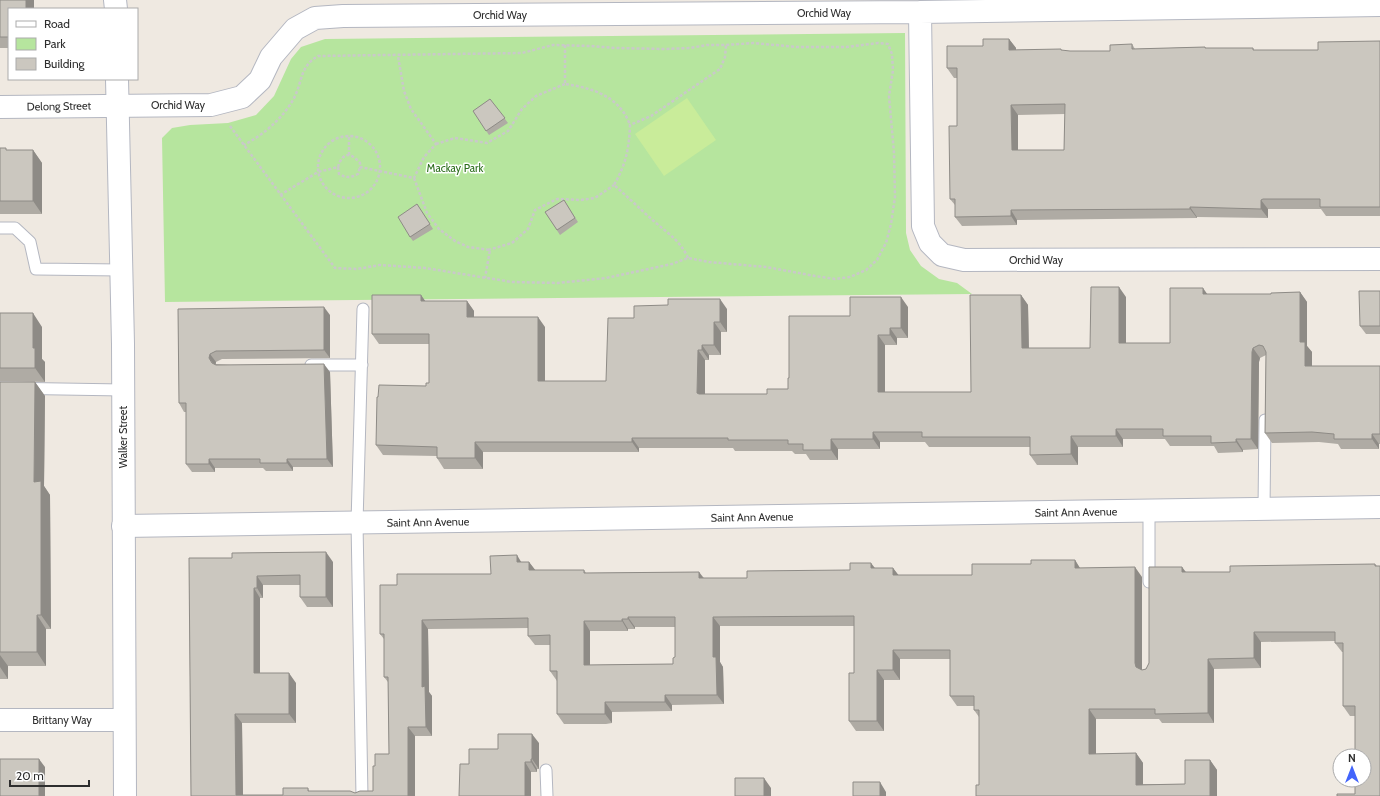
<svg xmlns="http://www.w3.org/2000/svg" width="1380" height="796" font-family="Cabin,sans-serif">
	<rect width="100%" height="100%" fill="#efe9e1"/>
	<path fill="#b6e59e" d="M905,33l1,200 4,17 11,16 18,13 18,4 15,11 -807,8 -3,-164 10,-10 18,-3 38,-2 28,-8 18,-19 17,-37 10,-12 24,-8z"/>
	<path fill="#c9ec9a" d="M687,98l29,42 -52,36 -29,-42z"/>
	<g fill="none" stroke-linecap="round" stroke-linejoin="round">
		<defs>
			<path id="service" d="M0,228h15l15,14 6,27 85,1
				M311,365h51
				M0,388l123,2
				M1264,509l1,-89
				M1149,511v71
				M546,770l1,26
				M362,796l-5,-273 6,-214"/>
			<path id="minor" d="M920,12l3,214 7,17 12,12 22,5 416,-1
				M0,107l211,-2 31,-8 18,-17 11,-23 24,-28 20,-11 28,-2 577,-4 460,-7
				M123,526l1257,-19
				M0,720h124"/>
			<path id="secondary" d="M115,0l1,9
				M117,79l6,265 2,452"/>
		</defs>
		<use href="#service" stroke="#b4b7c1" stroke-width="13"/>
		<use href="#minor" stroke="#b4b7c1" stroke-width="24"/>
		<use href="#secondary" stroke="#b4b7c1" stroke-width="24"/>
		<path stroke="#c9c9c9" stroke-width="2.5" stroke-dasharray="3 2" stroke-linecap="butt" d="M565,45v39c20,3 42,8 56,25 4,4 7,11 9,16
			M230,126l14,19 91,123 22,1 23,-4 45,3 87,14 46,1 48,-5 66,-14 16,-6 21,4 57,5 49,9 20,3 15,-2 16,-7 11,-10 9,-17 5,-19 4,-27 -1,-44 -5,-57 4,-26 -1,-16 -4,-10 -10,-1 -32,4h-49l-44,-4 -27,2h-19l-17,3 -25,1 -49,-1 -26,-2 -37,-1 -31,8 -204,3c-19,11 -15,26 -25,44 -12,20 -29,34 -49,45
			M318 167a31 31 0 1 1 62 0a31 31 0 1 1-62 0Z
			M436,144l19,-6 32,5 21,-12 14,-22 14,-13 29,-12
			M349,155v-20
			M338,167l1,7c7,4 11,4 19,0l2,-7
			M414,178l13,35 12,16 16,12 13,6 22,3 -5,28
			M280,195l38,-23 20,-5c4,-14 12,-16 22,-4v4l54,11 10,-21 12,-13 -25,-35 -7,-18 -6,-35
			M488,250l24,-7 16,-14 7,-19 22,-11 24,1 14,-2 19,-13
			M688,258c-7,-16 -19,-24 -32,-35 -14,-12 -28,-26 -42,-38 12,-21 15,-36 16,-60l21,-9 69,-47 5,-12 1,-12"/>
		<use href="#service" stroke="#fff" stroke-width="11"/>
		<use href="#minor" stroke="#fff" stroke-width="22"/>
		<use href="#secondary" stroke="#fff" stroke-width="22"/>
	</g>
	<path fill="#afaba4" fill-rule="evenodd" d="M0,0h34v9h-25v39h-9z
		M1009,39l7,9v2l46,1h48l22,-7 3,5 70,-2 1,1h47l1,2h64l62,-9v175h-54l-5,-7h-53v9l-71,-1v1l-180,2v5l-55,1 -7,-9v-12l-5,-6 7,-73v-48h-3l-7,-10 36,-22zM1065,114l-1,36h-46v-35z
		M490,99l18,24 -19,12 -16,-24z
		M0,148l7,2h26l9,13v51h-42z
		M564,200l14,22 -18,13 -15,-23z
		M417,204l16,25 -20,12 -3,-4z
		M1380,291v43h-14l-6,-8z
		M1300,292l7,10v44l5,6v14h68v78h-1v5h-38l-3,-5 -19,-2 -47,1 -7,-10 1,-78 -6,3 -1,4 -1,87 -15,1v2l-25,1 -4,-7h-44l-5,-7h-42v8h-45v18h-41l-7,-10v-8h-101l-4,-5h-45v7h-42v11h-28l-4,-6h-11l-3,-3h-57l-2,-3h-94v4h-156v17h-39l-7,-11v-2l-54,-1 -7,-10 50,-59 3,-3v-39h-50l-7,-10 49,-39 4,6h42l7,10v6l71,10v54h61l28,-63 93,-9v23h-6v23h-12v5h-4v34h62l21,-5 1,-11 61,-62 58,-9v31h-11v7h-12v47h86l50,-97 7,10 1,43h61l36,-51v46h44l37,-49h64z
		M178,309l152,6v43l-108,1 -6,3v2l114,8 3,95h-40v4h-27l-3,-3h-48v4h-23l-6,-8v-52h-2l-5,-9z
		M0,313l42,14v32l3,3v20l-45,-1z
		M0,382h35l10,14 -1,90 6,9 1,134h-5v37h-38v13h-8z
		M189,558l144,4v45h-26l-7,-10v-12h-37v13h-3v75l36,10v40h-54l1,72h40l25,-7 1,3 46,2 18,-2 2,-25 14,-12 -1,-72 -4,-5v-38l-4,-5 17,-49 94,-11 30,-12h8l6,8h49l2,3 113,-1 5,6h43l103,-8 25,-2h18l5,7h74l59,-11 44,-4 5,8 62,9v93l4,-1 3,-6 33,-96 4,5h44l145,-8 2,2 -22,228v-78h-5l-7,-10v-54h-1l-7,-9v-2l-74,1v26l-47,1v54h-52l-3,-4h-63v35l40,-1 7,10v21h42l25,-24 7,10v26l-238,-11v-68l-5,-7v-4h-17l-7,-10v-37h-50v21h-16v51h-28l-7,-10 5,-48v-47h-134v36l3,5 1,37 -52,1v6l-60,1v11l-6,1h-42l-7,-10v-33l-7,-10v-26h-15l-7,-9v-8l-100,1 1,63 3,4v40h-17v60h-224zM635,627h40v30l-2,7 -83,1v-34h38v-2h7z
		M539,743v26h-2v3h-6v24l-62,-32 29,-15z"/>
	<path fill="#8e8b86" d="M26,0h8v9h-8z
		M1009,39l7,9v11l-7,-9z
		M1011,105l7,10v45l-6,-10z
		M33,150l9,13v51l-9,-13z
		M1261,200l7,9v9l-7,-9z
		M1190,207l7,10v1l-7,-9z
		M1011,210l6,10v5l-6,-9z
		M1119,287l7,10v56l-7,-10z
		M1203,288l7,10 -7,-4z
		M1300,292l7,10v44l5,6v24l-7,-10 -5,-24z
		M421,295l7,10 -7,-4z
		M1021,295l7,10 1,53 -7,-10z
		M901,297l7,10v31l-7,-10z
		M720,299l7,10v23l-7,-10z
		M467,301l7,10v16l-7,-10z
		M324,307l6,8v43l-6,-8z
		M33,313l9,14v32l3,3v20l-10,-14 -2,-20z
		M538,317l7,10v64l-7,-10z
		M714,322l7,10v23l-7,-10z
		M890,328l7,10v7l-7,-10z
		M878,335l7,10v57l-7,-10z
		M702,345l7,10v5l-7,-10z
		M1253,348l7,10 -1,4 -1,87 -7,-10 1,-87z
		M698,350l7,10v43l-8,-10z
		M210,354l6,8 -1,4 -6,-8z
		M324,364l6,8 3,95 -6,-8z
		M35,382l10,14 -1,90 6,9 1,134 -10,-14 -7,-133z
		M1116,429l7,10v8l-7,-11z
		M873,432l7,10v7l-7,-10z
		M1372,434l7,10v5l-7,-10z
		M1071,436l7,11v18l-7,-11z
		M632,438l7,10v4l-7,-10z
		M831,439l7,10v11l-7,-10z
		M1236,439l7,11v2l-7,-10z
		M475,442l8,10v17l-8,-11z
		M209,459l6,9v4l-6,-8z
		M287,459l6,8v4l-6,-8z
		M326,552l7,10v45l-7,-10z
		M517,555l6,10 -6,-3z
		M1075,560l6,10 -6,-2z
		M529,562l7,9 -7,-1z
		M871,563l7,9 -7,-4z
		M1135,567l7,10v96l-6,-6 -1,-4z
		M1182,567l7,10 -7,-5z
		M893,568l7,9 -7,-2z
		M699,572l7,10 -7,-4z
		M257,576l6,9v13l-6,-10z
		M254,588l6,10v85l-6,-10z
		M37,615l9,14v37l-9,-14z
		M628,617l7,10v2l-7,-10z
		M713,617l7,9v36l3,5 1,37 -7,-9 -4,-38z
		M622,619l6,10v2l-6,-10z
		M422,620l6,9 1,63 3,4v40l-6,-9 -4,-40z
		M584,621l6,10v43l-6,-9z
		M1254,632l7,10v26l-7,-10z
		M893,650l7,9v21l-7,-10z
		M0,655l8,11v13l-8,-12z
		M1208,659l6,10v54l-6,-10z
		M877,670l7,10v51l-7,-10z
		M289,673l7,10v40l-7,-9z
		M665,695l7,10v6l-7,-9z
		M605,702l7,10v11l-7,-9z
		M1089,709l7,10v45l-7,-10z
		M235,714l7,9 1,73 -7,-1z
		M408,727l7,9v60h-7z
		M532,734l7,9v26l-7,-10z
		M1136,753l7,10v31l-7,-9z
		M39,759l6,8v29h-6z
		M531,759l6,10v3l-6,-10z
		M1210,760l7,10v26h-7z
		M525,762l6,10v24h-6z
		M764,778l7,10v8h-7z
		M880,782l6,10v4h-6z"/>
	<path fill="#cbc7bf" stroke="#8e8b86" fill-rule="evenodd" d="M0,0h26v9h-17v28h-9z
		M983,39h26v11l52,-1v1l9,1h40v-6l22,-1v5l73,-2v1h48v2h65v-8l62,-1v166h-60v-8h-57l-2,1v9l-71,-2v2l-179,1v6l-56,1v-18h-5l-1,-73h8v-58h-10v-22h36zM1065,104l-1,46h-52l-1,-45z
		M490,99l15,19 -19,13 -13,-20z
		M0,148h6v2h27v51h-33z
		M564,200l11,18 -18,12 -12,-18z
		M417,204l13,20 -20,13 -12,-20z
		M1091,287h28v56h51v-55h33v6h68v-1l29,-1v50h5v24h75v68h-8v5h-38v-5l-22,-2 -47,1 1,-81 -3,-6 -4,-1 -6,3 -1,4 -1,87h-15v3l-25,1v-7h-48v-7h-47v7h-45v18l-41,1v-18h-108v-5h-49v7h-42v11h-28v-6h-15v-4h-60v-2h-96v4h-157v16h-38v-11l-61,-2 1,-48h1l1,-12 47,1v-3h3v-49h-57v-39h49v6h46v16h71v64h68l2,-63h26v-12l34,-1v-6h52v23h-6v23h-12v5h-4l-1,43 2,1h68v-5h21v-11h1v-62h61v-19h51v31h-11v7h-12v57h93l-1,-97h51l1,53h68z
		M1359,291h21v35h-20z
		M324,307v43l-108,1 -6,3 -1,4 3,5 4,2 108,-1 3,95h-40v4h-27v-4h-51v5h-23v-61h-7l-1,-94z
		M0,313h33v35h2v20h-35z
		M0,382h35l-1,100 7,-1v134h-4v37h-37z
		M326,552v45h-26v-22l-43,1v12h-3v85h35v41h-54l1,81h47v-7h25v3h42l5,2 5,-2h13v-25h2v-12h14l-1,-77h-4v-43h-4v-49h17v-11h94l-1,-18 27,-1v7h12v8h55v3l115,-1v6h48v-7l103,-1v-7h21v5h22v7h79v-11h59v-4h44v8l60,-1v96l1,4 6,3 4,-1 3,-6v-96h33v5h48v-6l145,-2v2h5v230h-43v-2h18v-14h9v-24h-9v-50h-12v-63h-8v-11h-81v26l-46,1v54l-53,1v-5h-66v45l47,-1v32l49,-1v-24h25v36h-234v-11h3v-75h-5v-14h-24v-46h-57v20h-16v51h-28v-48h5v-57l-141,1v40h3l1,38h-52v7h-60v12h-48v-43h-7v-36l-22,1v-18l-106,2v67l3,-1 1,41h-18v69h-217l-2,-238h43v-5zM628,617h47v40l-2,1v6l-89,1v-44h38v-2h6z
		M498,734h34v25h-1v3h-6v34h-66l1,-32h9v-15h29z
		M0,759h39v37h-39z
		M735,778h29v18h-29z
		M853,782h27v14h-27z"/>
	<g text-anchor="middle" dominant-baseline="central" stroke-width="3" stroke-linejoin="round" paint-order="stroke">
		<g font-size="11" fill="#2e2e2e" stroke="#fff">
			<text x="824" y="13">Orchid Way</text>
			<text x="500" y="15">Orchid Way</text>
			<text x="178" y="105">Orchid Way</text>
			<text transform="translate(59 106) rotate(-1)">Delong Street</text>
			<text x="1036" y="260">Orchid Way</text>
			<text transform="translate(123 437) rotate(-90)">Walker Street</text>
			<text transform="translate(1076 512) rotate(-1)">Saint Ann Avenue</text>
			<text transform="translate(752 517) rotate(-1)">Saint Ann Avenue</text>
			<text transform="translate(428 522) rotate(-1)">Saint Ann Avenue</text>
			<text x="62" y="720">Brittany Way</text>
		</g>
		<g font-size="11" fill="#2c6e1b" stroke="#fff">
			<text x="455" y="168">Mackay Park</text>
		</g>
	</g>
	<rect x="8" y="8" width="130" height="72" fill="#ffffff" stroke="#ababab"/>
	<rect x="16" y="21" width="20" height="6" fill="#ffffff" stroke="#ababab"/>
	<text x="44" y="28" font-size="12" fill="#2e2e2e">Road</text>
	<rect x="16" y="38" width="20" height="12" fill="#b6e59e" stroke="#ababab"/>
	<text x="44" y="48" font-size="12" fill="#2e2e2e">Park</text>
	<rect x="16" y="58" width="20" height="12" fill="#cbc7bf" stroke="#ababab"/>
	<text x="44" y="68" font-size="12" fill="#2e2e2e">Building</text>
	<g transform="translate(1352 768)"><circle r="19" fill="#ffffff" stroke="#ababab"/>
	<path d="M0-3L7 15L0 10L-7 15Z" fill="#4264fb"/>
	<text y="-6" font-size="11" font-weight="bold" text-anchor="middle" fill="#2e2e2e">N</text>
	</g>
	<path d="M10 780v6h79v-6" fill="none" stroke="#2e2e2e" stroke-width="2"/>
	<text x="16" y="780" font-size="12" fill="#2e2e2e" stroke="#ffffff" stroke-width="3" paint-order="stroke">20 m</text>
</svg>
